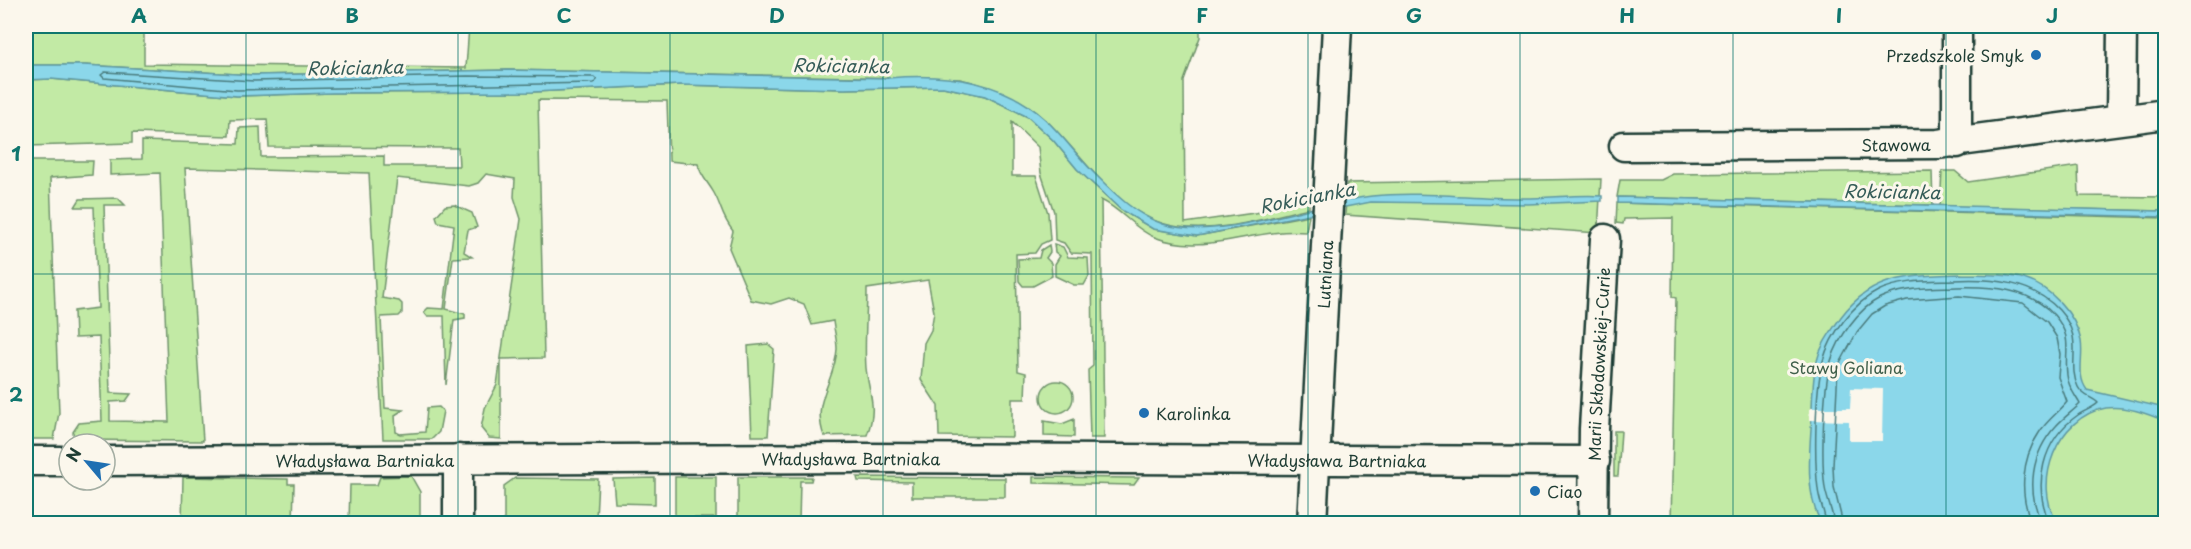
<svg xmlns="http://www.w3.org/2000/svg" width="2191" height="549" font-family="'Playpen Sans',sans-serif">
	<rect width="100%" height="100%" fill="#fbf7ec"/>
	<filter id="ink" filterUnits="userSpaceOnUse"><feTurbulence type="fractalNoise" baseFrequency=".0167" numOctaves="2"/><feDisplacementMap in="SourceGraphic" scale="12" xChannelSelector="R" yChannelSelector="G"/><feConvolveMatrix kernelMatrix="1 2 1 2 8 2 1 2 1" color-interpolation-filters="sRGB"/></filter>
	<g filter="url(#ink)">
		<path fill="#c2eaa5" stroke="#70946c" stroke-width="1.5" d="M26,26h118v38l322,4 3,-42h731v11l-16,44 1,142 76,-11 1,-12h21l26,-5v13c-42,9 -86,25 -130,19 -60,-8 -93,-69 -133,-107 -22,-21 -56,-34 -86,-41l-452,-9 -254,5 -170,-10h-58z
			M51,79l186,17 95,-3 201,-1 147,-7 164,4 99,-2 42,9 43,21 25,23 24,29 44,41 32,19 44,7 112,-21 -3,17c-52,-5 -100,25 -152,5 -19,-7 -33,-28 -53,-37l3,238h-14l-2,-68 5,-4 -1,-112 -21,-1 -7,-10 -9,-3 -1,-28 -13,-39 -3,-26 -26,-25v54h24l12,37 2,27 -9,4 -6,9 -19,1 2,117 8,2 -1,26h-13v38l-73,-1 -1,-30 -17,-26 3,-37 7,-13 3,-18 -6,-32 -61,9c0,26 -3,53 -1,79 3,27 12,39 1,67l-43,1c-13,-36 11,-53 13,-87 0,-9 -3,-19 -4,-28l-21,4 -8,-21 -15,-6 -18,6 -20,-4 -22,-52 4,-17c-12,-15 -11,-24 -19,-38 -6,-11 -13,-16 -16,-29l-29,-3 -2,-60 -129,-1 6,258 -43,1v80l-12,-1 -8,-10 4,-20 12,-23 24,-166 -7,-22 1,-18 -29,-5 -8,9 -9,3 -72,-8 -15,120 17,3 3,3v9l-3,3 -18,1 4,91 18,2 -8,5 1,17 4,2 25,-2 2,-24 12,-1 4,4 -4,21 -7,7h-49l-14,-266 -184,-5 18,273 -129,-1 -1,-8 6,-9 23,-2 -3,-84 -24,1 -1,-27 24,-3 -4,-101h-19l5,-8 38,-1 7,7h-21l6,188 21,1 -5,7 -16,1v19l59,1 -9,-249 -50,2v-15l32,-1v-18l96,3 1,-16 21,-1 1,30 123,-1v10h75l-1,-18 -189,-1 -2,-28 -37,1 -1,16 -97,-3v10l-105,3 -1,-66z
			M26,161h67l-1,14 -42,3 9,235 -5,26h-28z
			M2078,166l1,30 87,1 -1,14 -225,-5 2,-35h13l13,11z
			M1932,171l1,34 -316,-8 3,-17h41l12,-6z
			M1601,179l-3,54 -253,-18 2,-32z
			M1617,203l548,15v305h-494l5,-225 -4,-1 1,-79 -49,1 -1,5 -7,-1z
			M454,205l18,8 5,14 -9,3 -4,22 8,5 -19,1 -7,51 19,5v4l-11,2 -8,65 -2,-69h-17l-3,-4 4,-4 16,1 10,-84 -16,-3 -2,-6 9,-10z
			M1054,244l9,3 5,10 20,1 1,18 -5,9h-10l-19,-9v-12l5,-8 -5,-4z
			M1049,245l1,7 -4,6 5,5 1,13 -19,10h-10l-4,-5 -1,-22 21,-1 2,-8z
			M768,344l6,5 -6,87h-16l-4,-90z
			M1041 397a16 16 0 1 1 32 0a16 16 0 1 1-32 0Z
			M1074,419v18l-30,-1v-15l18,3z
			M1614,431h7l-3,45h-4z
			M411,476l9,16v31h-71l1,-38h27l3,-8z
			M183,477l105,2v5h6l-1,39h-111z
			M675,477h41v41h-41z
			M738,477h74l-1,4h-11l-1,42h-61z
			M857,477l148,1v19h-93v-15l-54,-1z
			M1033,477l106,1 -5,7 -101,-2z
			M515,478l83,1 -2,39h-35l-1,5h-56v-37z
			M655,478v26l-40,-1 -2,-24z"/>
		<path fill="#8bd7ea" stroke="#6099a1" stroke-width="1.5" d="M26,65h58l170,10 254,-5 380,8c55,-5 115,2 157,41 19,18 34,39 52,57 19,19 39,39 66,48 57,18 148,-21 209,-28 48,-5 97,2 145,2 28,1 57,-4 85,-2v5l-74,3 -157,-2 -174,34 -44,-7 -32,-19 -44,-41 -24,-29 -25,-23 -43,-21 -42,-9 -99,2 -164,-4 -147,7 -201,1 -95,3 -186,-17 -25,1z
			M1618,197l542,14h5l1,6 -548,-14z
			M1960,274c20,1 44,-1 64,5 26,8 52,35 57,62 3,18 -5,34 6,49l78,18v13c-17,-7 -40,-16 -59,-13 -49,8 -75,76 -48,115l-236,1c-16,-26 -13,-66 -11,-95 2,-22 0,-47 6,-68 3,-14 11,-25 19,-37 32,-49 70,-48 124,-50z"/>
		<path fill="#fbf7ec" d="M1851,388l32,1 -1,52h-33v-20l-40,-1 1,-12h40z"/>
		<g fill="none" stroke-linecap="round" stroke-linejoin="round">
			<path stroke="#4a7b7d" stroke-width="1.5" d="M105,72l149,9 213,-5 127,1 3,3 -3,3 -357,7 -133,-12 -3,-3z
				M1826,524c-1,-12 -7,-23 -8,-35 -4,-30 -3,-99 5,-128 7,-26 30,-58 55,-70 23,-11 50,-10 76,-11 37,-2 78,1 105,30 27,30 7,52 19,77 5,10 15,10 20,16 -5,5 -14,8 -20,12 -36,25 -46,70 -28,109
				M1834,524c-1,-12 -7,-24 -9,-36 -4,-27 -2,-101 6,-127 7,-23 27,-52 49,-63 23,-11 52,-10 77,-11 34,-1 72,1 97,28 20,23 10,36 13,60 1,12 8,20 13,29 -7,7 -17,14 -24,22 -25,27 -30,64 -14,98
				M1843,524l-9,-37 -1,-21 5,-99 19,-35 15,-18 13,-8 22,-6 52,-4 64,7 24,19 10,16 3,16 -2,23 9,25c-9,11 -21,19 -28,31 -18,27 -20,62 -7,91"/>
			<defs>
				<g id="minor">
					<path d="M2121,119l1,-93"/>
					<path d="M1957,143v-117"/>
					<path id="s1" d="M1624,146l314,-2 228,-30"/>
					<path d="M458,459v65"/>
					<path d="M26,461h43"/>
					<path id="s2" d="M105,461l757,-3 733,3"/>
					<path id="s3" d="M1312,524l25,-498"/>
					<path id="s4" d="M1593,524l1,-95 11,-190"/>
				</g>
			</defs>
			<use href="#minor" stroke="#1f3d34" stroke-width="33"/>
			<use href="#minor" stroke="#fbf7ec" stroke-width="28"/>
		</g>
	</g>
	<path fill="none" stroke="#0f766e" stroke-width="1.5" stroke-opacity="0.55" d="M246,26v498M458,26v498M670,26v498M883,26v498M1096,26v498M1308,26v498M1520,26v498M1733,26v498M1946,26v498M26,274h2140"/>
	<g fill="#1f6fb2" stroke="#fbf7ec" stroke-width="2">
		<circle cx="2036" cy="55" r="6"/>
		<circle cx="1144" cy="413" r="6"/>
		<circle cx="1535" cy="491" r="6"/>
	</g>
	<g text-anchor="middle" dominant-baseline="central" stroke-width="6" stroke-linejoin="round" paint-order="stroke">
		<g font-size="16" fill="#1f3d34" stroke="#fbf7ec" text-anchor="start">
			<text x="2024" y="55" text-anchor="end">Przedszkole Smyk</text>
			<text x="1156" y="413">Karolinka</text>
			<text x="1547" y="491">Ciao</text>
		</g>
		<g font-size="16" fill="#1f3d34" stroke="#fbf7ec">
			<text stroke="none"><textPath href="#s1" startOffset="272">Stawowa</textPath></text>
			<text stroke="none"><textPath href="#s3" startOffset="250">Lutniana</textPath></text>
			<text stroke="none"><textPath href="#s4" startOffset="160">Marii Skłodowskiej-Curie</textPath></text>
			<text stroke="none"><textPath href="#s2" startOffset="746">Władysława Bartniaka</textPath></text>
			<text stroke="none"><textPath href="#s2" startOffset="260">Władysława Bartniaka</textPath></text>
			<text stroke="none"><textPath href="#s2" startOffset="1232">Władysława Bartniaka</textPath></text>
		</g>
		<g font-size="16" fill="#40604b" stroke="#fbf7ec">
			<text x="1846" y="367">Stawy Goliana</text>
		</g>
		<g font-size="18" font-style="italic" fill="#355c58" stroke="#fbf7ec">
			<text transform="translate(841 65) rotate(1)">Rokicianka</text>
			<text transform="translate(355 67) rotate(-1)">Rokicianka</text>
			<text transform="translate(1892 191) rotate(1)">Rokicianka</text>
			<text transform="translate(1307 197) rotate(-11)">Rokicianka</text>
		</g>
	</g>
	<rect width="2191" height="549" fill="none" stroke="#fbf7ec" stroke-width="66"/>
	<g transform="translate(87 462) rotate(299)"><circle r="28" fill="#fbf7ec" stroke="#a3ada2" stroke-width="1.5"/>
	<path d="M0-4.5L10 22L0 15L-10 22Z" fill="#1f6fb2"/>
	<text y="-9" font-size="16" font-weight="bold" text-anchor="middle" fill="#1f3d34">N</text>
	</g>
	<rect x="33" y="33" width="2125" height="483" fill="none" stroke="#0f766e" stroke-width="2"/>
	<g font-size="20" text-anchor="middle" font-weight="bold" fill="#0f766e">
		<text x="139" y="23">A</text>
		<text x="352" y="23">B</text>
		<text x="564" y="23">C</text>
		<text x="777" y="23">D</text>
		<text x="989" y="23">E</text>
		<text x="1202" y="23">F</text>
		<text x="1414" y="23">G</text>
		<text x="1627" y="23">H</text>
		<text x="1839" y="23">I</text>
		<text x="2052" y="23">J</text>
		<text x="16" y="161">1</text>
		<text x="16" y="402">2</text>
	</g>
</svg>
